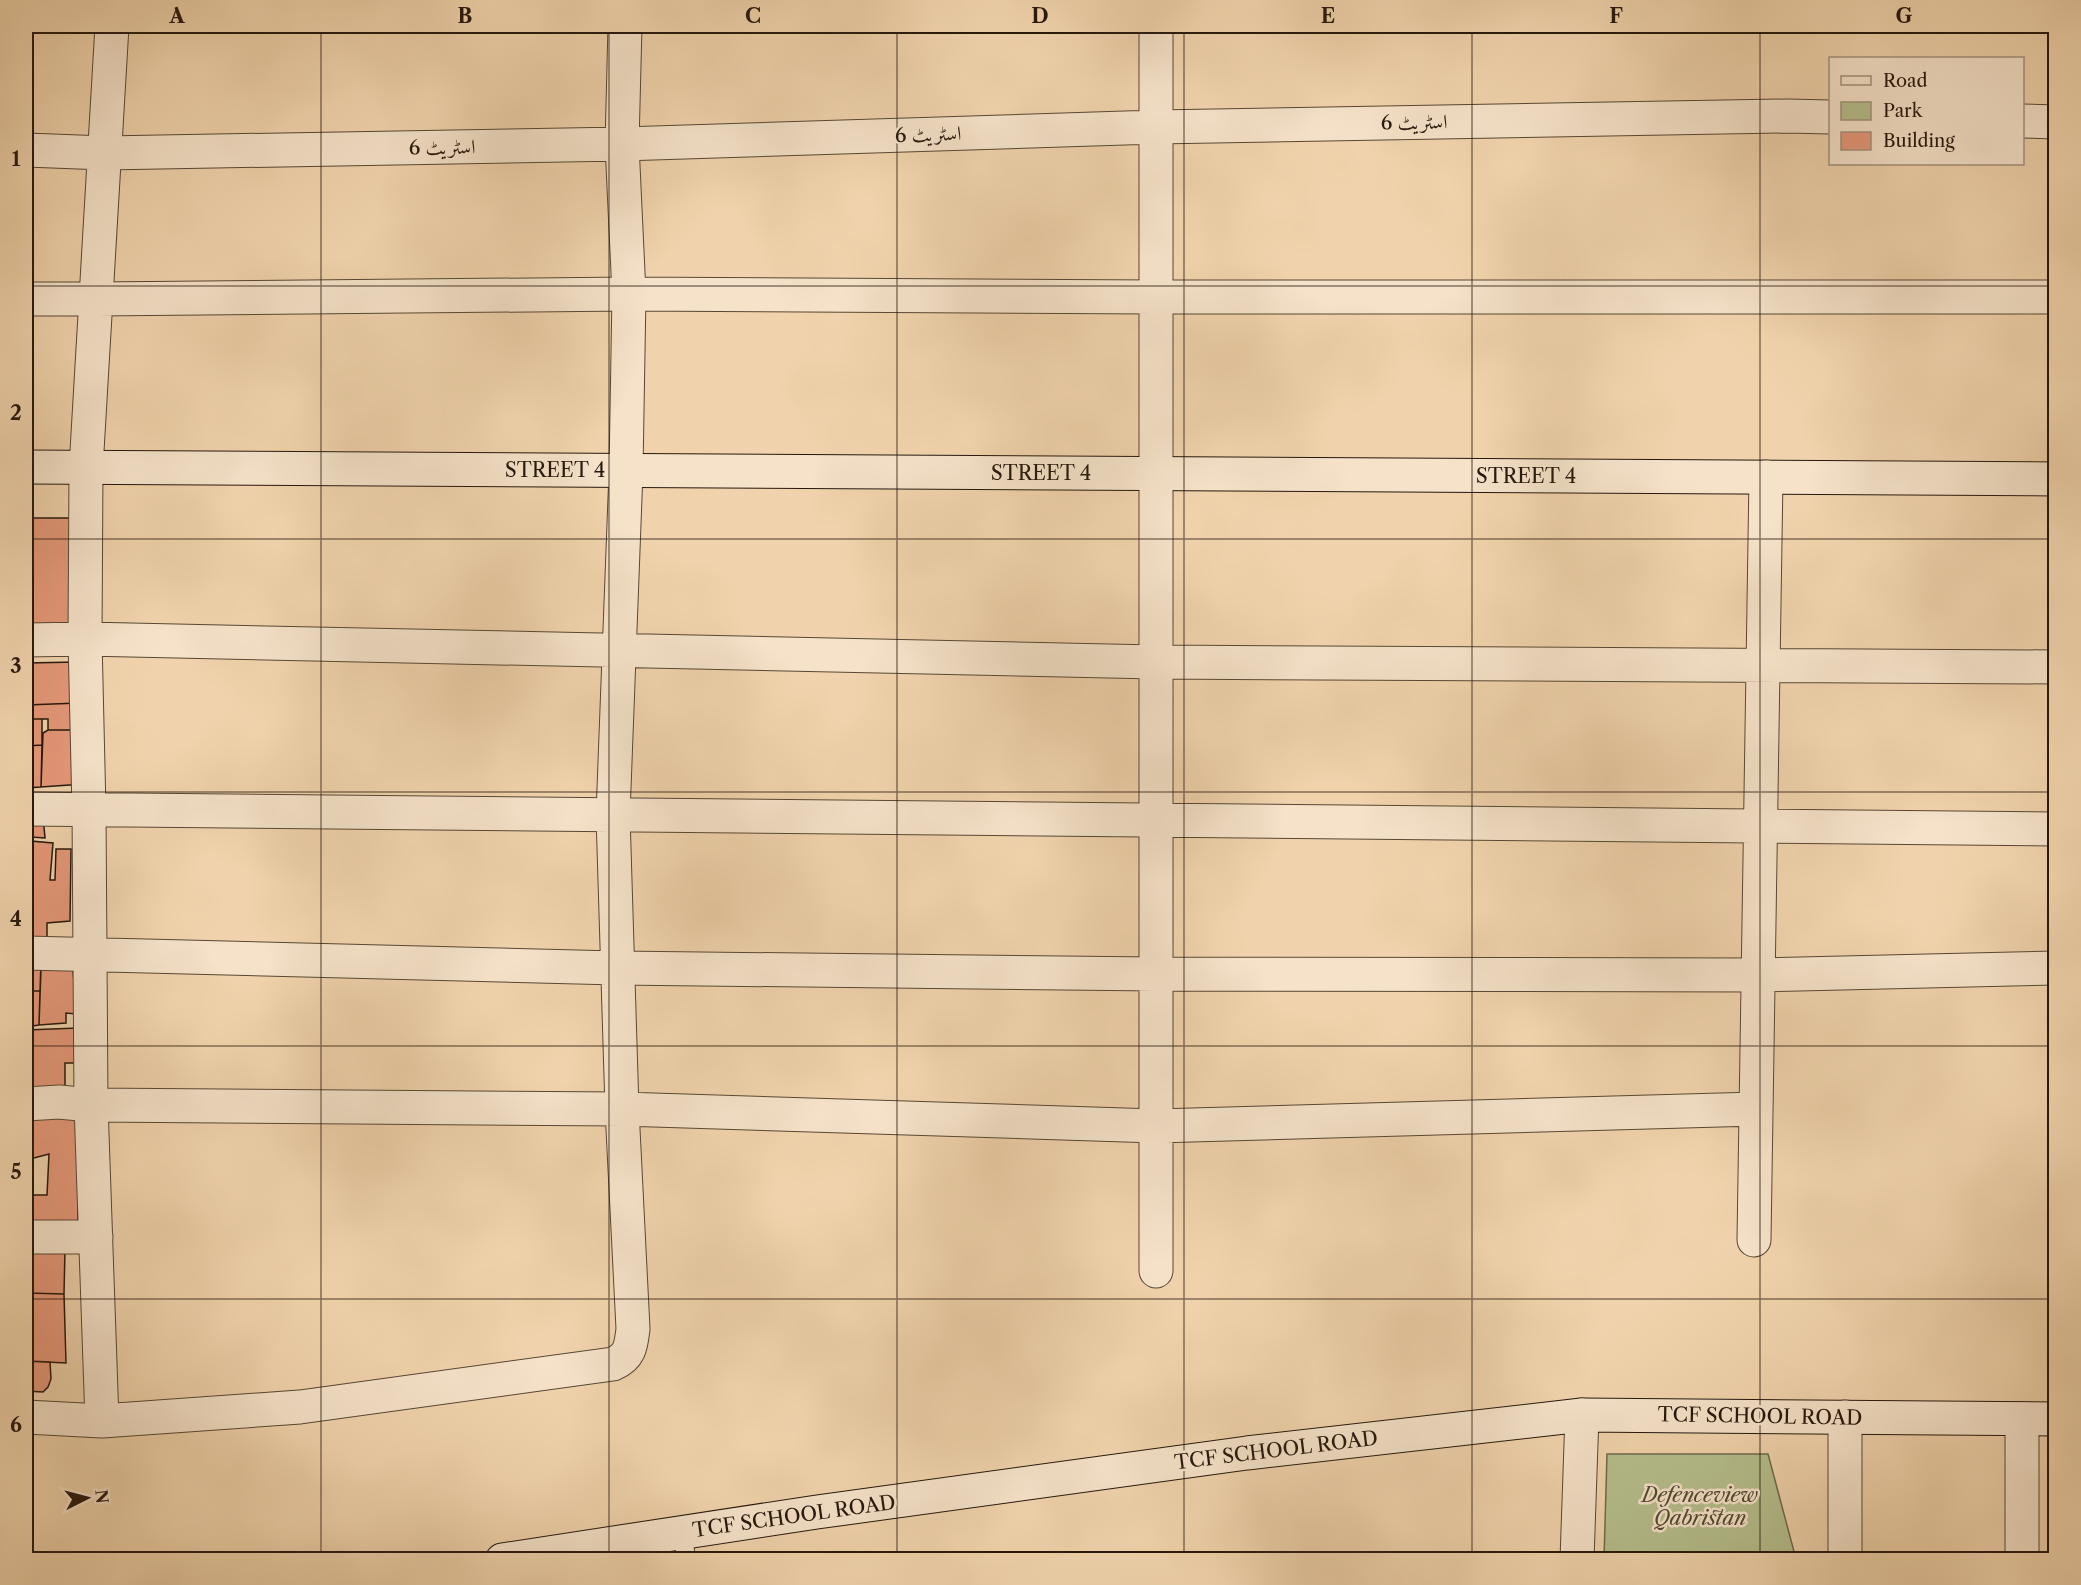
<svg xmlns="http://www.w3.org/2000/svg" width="2081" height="1585" font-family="'Libre Caslon Text',Amiri,serif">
	<rect width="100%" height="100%" fill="#f0d3ac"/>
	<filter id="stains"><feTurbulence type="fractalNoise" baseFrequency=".00333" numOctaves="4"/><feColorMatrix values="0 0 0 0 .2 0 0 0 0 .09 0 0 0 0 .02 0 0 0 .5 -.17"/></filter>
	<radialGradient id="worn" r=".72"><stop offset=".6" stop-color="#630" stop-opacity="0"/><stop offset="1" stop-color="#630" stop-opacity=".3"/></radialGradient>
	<path fill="#b5be8d" stroke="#6e6b4d" stroke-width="1.5" d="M1607,1454h161l28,105h-192z"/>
	<path fill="#e59879" stroke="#26180d" stroke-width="1.5" d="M26,518h52v106l-52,2z
		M77,662l2,41 -53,2v-42z
		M79,703l-6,27h-25v-11h-22v-14z
		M26,719h16v26l-16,1z
		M48,730h34l2,54 -43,3 2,-54z
		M42,745l-1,42 -15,1v-42z
		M26,816h17l2,22 -14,-1v4l22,2 -3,37h5l1,-31h15l-1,72 -23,2v17h-21z
		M26,962h15l-1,29h-14z
		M41,969h32l3,45 -10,-1v10l-27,2z
		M26,991h14l-1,34 -13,2z
		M78,1028l1,35h-14v30l-39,-3v-60z
		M78,1113v116l-52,-2v-32h21l2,-41 -23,6v-45z
		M65,1250l-1,44 -38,-1v-42z
		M26,1293l38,1 2,69 -40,-2z
		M26,1361l24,1 1,17 -3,8 -5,5 -17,-1z"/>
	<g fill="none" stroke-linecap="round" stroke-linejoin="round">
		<defs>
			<path id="lane" d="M683,1532l3,28"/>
			<path id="street" d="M2022,121l34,1
				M26,150l79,3 517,-9 534,-17 631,-11 43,1
				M26,299h70l533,-5 527,3h900
				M26,640l59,-1 1071,23 900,5
				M26,809l2030,20
				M26,953l591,15 539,6 603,1 297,-7
				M26,1104l33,-2 32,3 531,4 534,17 600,-17
				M26,1237h70
				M1754,1240l12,-763
				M1156,1271v-1245
				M26,1417l76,4 198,-14 313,-43c17,-7 18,-18 20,-35l-11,-220 -9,-294 13,-344 3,-177 -7,-150 3,-118
				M1845,1417v143
				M102,1421l-11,-316 -2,-295 -4,-171 1,-171 26,-442
				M1577,1560l5,-145
				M2022,1560v-141"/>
			<path id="secondary" d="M26,467l2030,12
				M502,1560l315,-48 430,-59 335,-38 474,4"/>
		</defs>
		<use href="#lane" stroke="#584735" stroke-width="20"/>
		<use href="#street" stroke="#584735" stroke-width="35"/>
		<use href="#secondary" stroke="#26180d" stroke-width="35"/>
		<use href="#lane" stroke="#f5e2c9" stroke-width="18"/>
		<use href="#street" stroke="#f5e2c9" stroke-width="33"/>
		<use href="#secondary" stroke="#f5e2c9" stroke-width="33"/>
	</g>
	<path fill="none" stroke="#26180d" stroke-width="1.5" stroke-opacity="0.55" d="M321,26v1534M609,26v1534M897,26v1534M1184,26v1534M1472,26v1534M1760,26v1534M26,286h2030M26,539h2030M26,792h2030M26,1046h2030M26,1299h2030"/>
	<g text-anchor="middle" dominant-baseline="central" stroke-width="5" stroke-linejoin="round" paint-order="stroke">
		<g font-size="20" fill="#26180d" stroke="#f5e2c9">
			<text transform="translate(1414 122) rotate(-1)">اسٹریٹ 6</text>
			<text transform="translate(928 134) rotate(-2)">اسٹریٹ 6</text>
			<text transform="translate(442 147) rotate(-1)">اسٹریٹ 6</text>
			<text x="555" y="470">STREET 4</text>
			<text x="1041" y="473">STREET 4</text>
			<text x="1526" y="476">STREET 4</text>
			<text transform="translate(1760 1416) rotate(1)">TCF SCHOOL ROAD</text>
			<text transform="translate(1276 1450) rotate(-7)">TCF SCHOOL ROAD</text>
			<text transform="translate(794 1516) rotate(-8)">TCF SCHOOL ROAD</text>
		</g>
		<g font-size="20" font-style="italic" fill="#514a33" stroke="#f5e2c9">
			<text x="1700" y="1495">Defenceview<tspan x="1700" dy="23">Qabristan</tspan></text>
		</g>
	</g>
	<rect width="2081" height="1585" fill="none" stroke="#f0d3ac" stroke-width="66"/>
	<rect x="1829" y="57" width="195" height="108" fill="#f5e2c9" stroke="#a2917e" stroke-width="1.5"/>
	<rect x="1841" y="76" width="30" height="9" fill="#f5e2c9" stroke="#a2917e" stroke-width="1.5"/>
	<text x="1883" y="87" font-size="18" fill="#26180d">Road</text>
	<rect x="1841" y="102" width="30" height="18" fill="#b5be8d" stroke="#a2917e" stroke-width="1.5"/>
	<text x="1883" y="117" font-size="18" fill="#26180d">Park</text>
	<rect x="1841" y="132" width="30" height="18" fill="#e59879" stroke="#a2917e" stroke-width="1.5"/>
	<text x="1883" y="147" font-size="18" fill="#26180d">Building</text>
	<g transform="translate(87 1498) rotate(84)" stroke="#f5e2c9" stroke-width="4.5" paint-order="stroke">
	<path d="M0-4.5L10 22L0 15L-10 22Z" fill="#26180d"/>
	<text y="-9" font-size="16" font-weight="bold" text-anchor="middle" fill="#26180d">N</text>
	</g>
	<rect x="33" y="33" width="2015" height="1519" fill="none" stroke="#26180d" stroke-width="2"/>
	<g font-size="20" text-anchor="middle" font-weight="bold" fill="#26180d">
		<text x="177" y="23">A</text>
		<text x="465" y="23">B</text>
		<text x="753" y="23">C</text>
		<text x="1040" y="23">D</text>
		<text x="1328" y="23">E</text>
		<text x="1616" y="23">F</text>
		<text x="1904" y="23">G</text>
		<text x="16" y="166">1</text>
		<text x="16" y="420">2</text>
		<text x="16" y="673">3</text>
		<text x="16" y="926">4</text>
		<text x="16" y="1179">5</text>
		<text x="16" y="1432">6</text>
	</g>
	<rect width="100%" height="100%" filter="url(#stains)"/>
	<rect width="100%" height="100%" fill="url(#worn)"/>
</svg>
